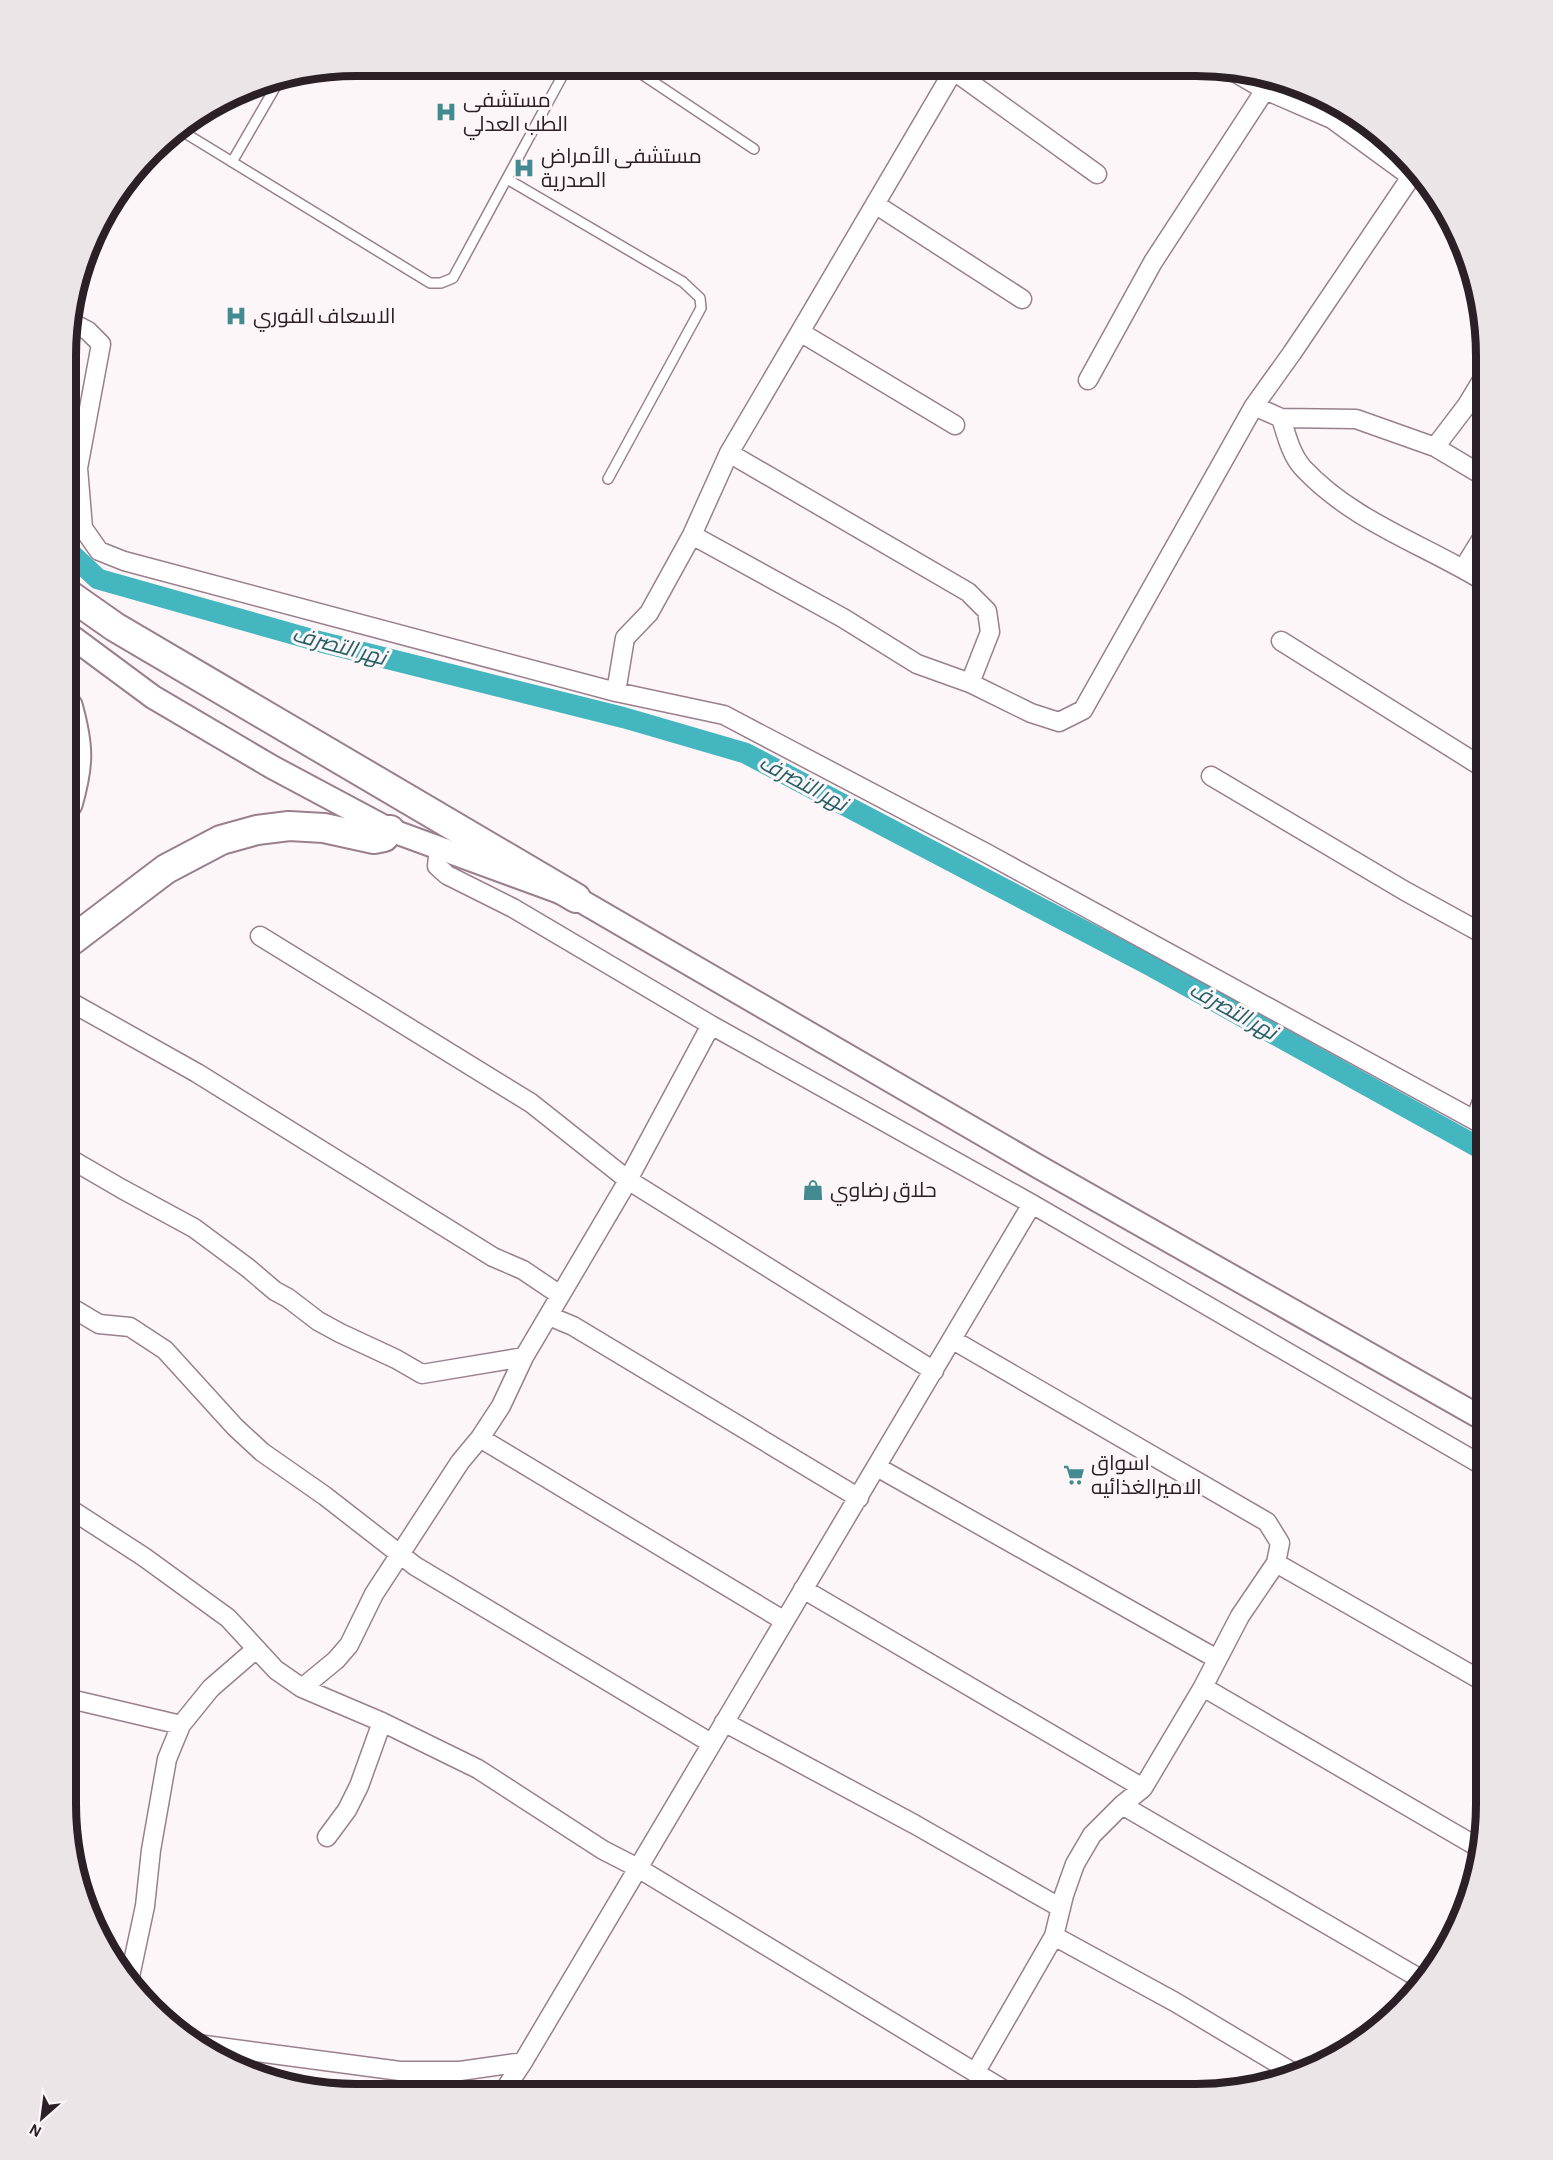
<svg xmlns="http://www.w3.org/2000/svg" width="1553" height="2160" font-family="'Alegreya Sans',Cairo,sans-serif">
	<rect width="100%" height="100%" fill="#fcf6f9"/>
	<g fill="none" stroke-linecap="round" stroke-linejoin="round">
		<path stroke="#44b6bf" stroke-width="21" d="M68,551l30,28 223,63 304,76 120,35 408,214 334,185"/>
		<defs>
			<path id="service" d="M631,67l123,82
				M180,130l250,153h11l12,-5 112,-207 5,-4
				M232,162l48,-83
				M507,179l176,103 17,16 1,10 -93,171"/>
			<path id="minor" d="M1229,69l36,21 67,29 78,57
				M954,71l143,103
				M1417,168l-125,185 -38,53 27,12 75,1 79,28 52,31
				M875,204l147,95
				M69,321l19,10 13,13 -23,124 5,60 16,23 25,10 492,131 9,-54 24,-25 43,-78 37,-82 226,-385
				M800,332l155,93
				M1088,380l65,-118 112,-172
				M1281,418c5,16 10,37 22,50 50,54 123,77 184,115
				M1435,447l32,-42 20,-33
				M729,453l239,139 19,19 3,21 -20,51
				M692,535l151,83 74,46 53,19 61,30 28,9 24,-12 171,-304
				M1463,569l24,-39
				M1281,641l206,129
				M616,692l108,23 262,138 501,274
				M1211,776l194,115 82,45
				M439,848l-2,18 10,9 66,33 198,117 321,179 455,264
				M260,936l271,167 97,77 306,191
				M67,1000l130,73 296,184 30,13 37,25
				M1475,1120l12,-32
				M67,1157l55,32 72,39 54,40 27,23 13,7 30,23 22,12 56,26 26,15 102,-17
				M67,1305l32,19 31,3 35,23 70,77 27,25 63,44 90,70 296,177
				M549,1316l24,10 286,172
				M953,1340l314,182 13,21 -4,20 -36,53 -37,71 -60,101 -21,17 -30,30 -17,29 -11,31 -10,41 -79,137
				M480,1438l303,182
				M877,1467l340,192
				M67,1507l77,50 84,61 48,52 26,18 80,34 96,47 125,81 35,18 371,225
				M1276,1563l210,120
				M803,1589l340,199
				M1203,1687l278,162
				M302,1688l34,-28 13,-15 25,-51 86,-132 20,-24 21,-32 23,-49 99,-168 88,-164
				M66,1698l115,27
				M724,1722l190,102 147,84
				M1122,1805l302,176
				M327,1837l20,-27 12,-24 23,-64
				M1054,1936l121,66 117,70
				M129,1981l16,-75 6,-56 16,-91 14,-34 30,-37 45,-39
				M197,2044l203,27h60l63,-9
				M430,2071l4,21
				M503,2092l20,-30 509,-858"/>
			<path id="tertiary" d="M68,634l85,63 119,70 118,63 186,68 463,269 448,254"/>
			<path id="trunk" d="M68,594l47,33 461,271
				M68,803c11,-39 11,-56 0,-96
				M67,944l99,-75 55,-29 36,-10 32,-4 35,2 50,11 10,-2 6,-7"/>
		</defs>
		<use href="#service" stroke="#9a7f8d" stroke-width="12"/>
		<use href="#minor" stroke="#9a7f8d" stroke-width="21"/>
		<use href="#tertiary" stroke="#9a7f8d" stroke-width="26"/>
		<use href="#trunk" stroke="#9a7f8d" stroke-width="32"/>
		<use href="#service" stroke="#fff" stroke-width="9"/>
		<use href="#minor" stroke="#fff" stroke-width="18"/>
		<use href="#tertiary" stroke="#fff" stroke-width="22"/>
		<use href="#trunk" stroke="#fff" stroke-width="28"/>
	</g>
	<defs>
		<symbol id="hospital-bare" viewBox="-9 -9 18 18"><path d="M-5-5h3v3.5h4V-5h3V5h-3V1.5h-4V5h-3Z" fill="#438a91" stroke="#fcf6f9" stroke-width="2.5" paint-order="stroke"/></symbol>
		<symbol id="shop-bare" viewBox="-9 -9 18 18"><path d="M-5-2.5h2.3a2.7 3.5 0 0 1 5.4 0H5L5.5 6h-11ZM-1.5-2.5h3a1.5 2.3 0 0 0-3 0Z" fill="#438a91" stroke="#fcf6f9" stroke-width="2.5" paint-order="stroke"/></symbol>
		<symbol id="supermarket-bare" viewBox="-9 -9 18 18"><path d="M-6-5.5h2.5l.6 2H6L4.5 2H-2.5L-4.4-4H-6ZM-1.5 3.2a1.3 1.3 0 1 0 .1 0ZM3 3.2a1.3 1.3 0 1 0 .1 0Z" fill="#438a91" stroke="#fcf6f9" stroke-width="2.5" paint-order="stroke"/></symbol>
	</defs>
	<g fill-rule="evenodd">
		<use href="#hospital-bare" x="431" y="97" width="30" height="30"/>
		<use href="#hospital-bare" x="509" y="153" width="30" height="30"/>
		<use href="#hospital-bare" x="221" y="301" width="30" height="30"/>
		<use href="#shop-bare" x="798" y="1175" width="30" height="30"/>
		<use href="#supermarket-bare" x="1059" y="1460" width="30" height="30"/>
	</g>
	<g text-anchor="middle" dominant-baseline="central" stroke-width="6" stroke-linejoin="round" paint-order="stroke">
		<g font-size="21" fill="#2b2026" stroke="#fcf6f9" text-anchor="start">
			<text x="463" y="100">مستشفى<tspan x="463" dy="24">الطب العدلي</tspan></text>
			<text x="541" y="156">مستشفى الأمراض<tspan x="541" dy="24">الصدرية</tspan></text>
			<text x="253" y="316">الاسعاف الفوري</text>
			<text x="830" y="1190">حلاق رضاوي</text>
			<text x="1091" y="1463">اسواق<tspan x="1091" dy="24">الاميرالغذائيه</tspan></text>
		</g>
		<g font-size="22" font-style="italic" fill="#236166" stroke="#fcf6f9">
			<text transform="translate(339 646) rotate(15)">نهر التصرف</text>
			<text transform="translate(803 783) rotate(28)">نهر التصرف</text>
			<text transform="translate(1233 1011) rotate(29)">نهر التصرف</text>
		</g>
	</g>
	<path d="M0 0H1553V2160H0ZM356 76H1196A280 280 0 0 1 1476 356V1804A280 280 0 0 1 1196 2084H356A280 280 0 0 1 76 1804V356A280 280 0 0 1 356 76Z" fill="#ebe5e8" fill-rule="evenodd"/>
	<path fill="none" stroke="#2b2026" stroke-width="8" d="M356 76H1196A280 280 0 0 1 1476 356V1804A280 280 0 0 1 1196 2084H356A280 280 0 0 1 76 1804V356A280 280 0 0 1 356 76Z"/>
	<g transform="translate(42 2118) rotate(208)" stroke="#fcf6f9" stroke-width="4.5" paint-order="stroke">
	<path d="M0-4.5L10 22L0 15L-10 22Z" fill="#2b2026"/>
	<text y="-9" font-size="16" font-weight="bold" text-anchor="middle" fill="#2b2026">N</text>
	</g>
</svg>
